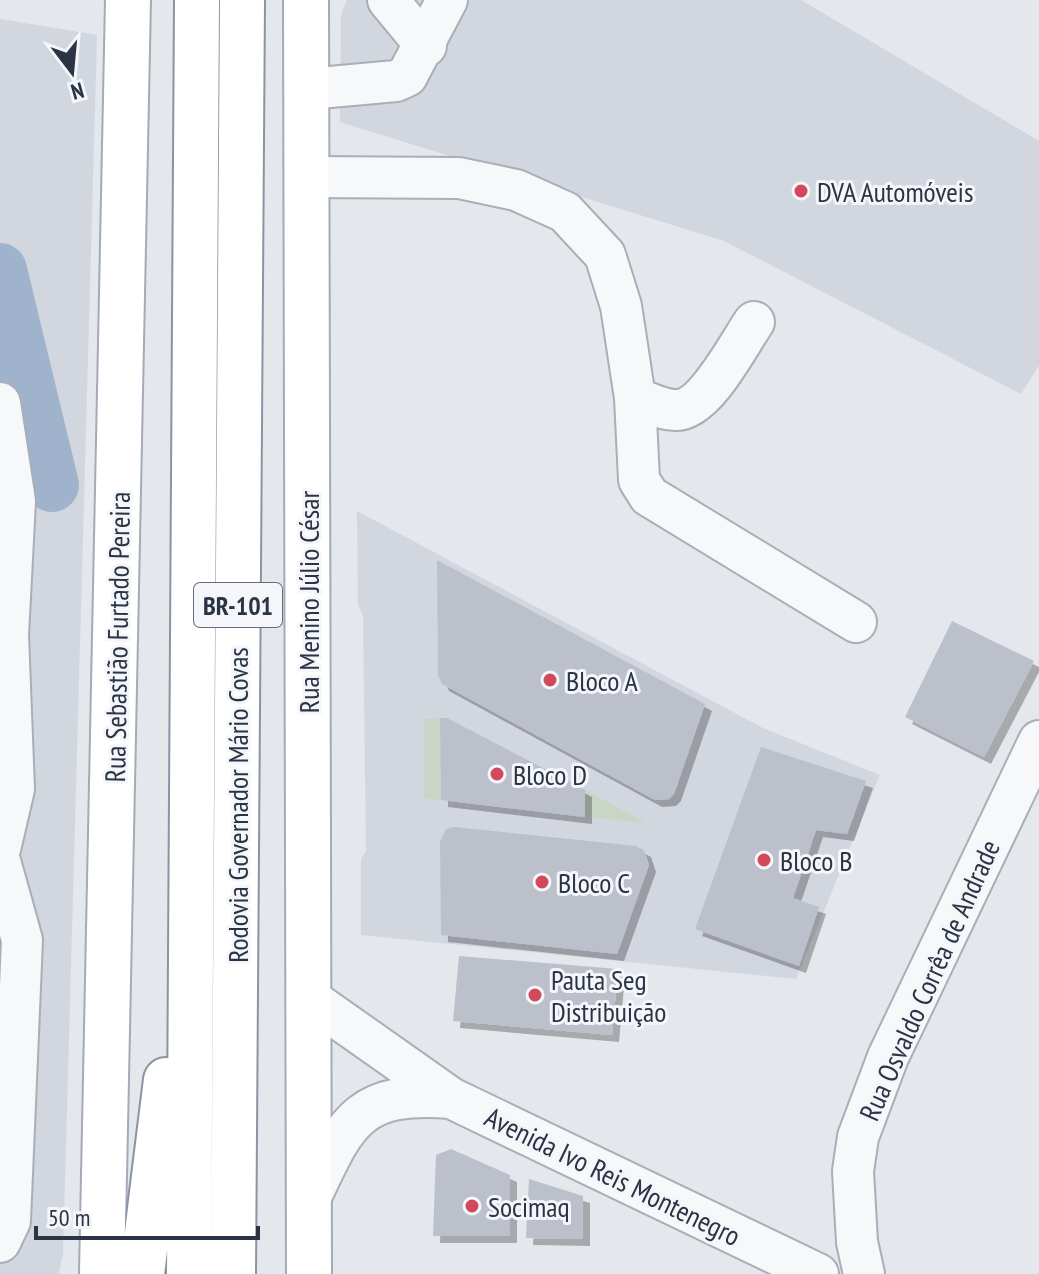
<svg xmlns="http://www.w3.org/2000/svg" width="1039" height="1274" font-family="'PT Sans Narrow',sans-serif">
	<defs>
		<filter id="shadow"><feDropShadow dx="7" dy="7" stdDeviation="0" flood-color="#0004"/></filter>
	</defs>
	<rect width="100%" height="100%" fill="#e4e7ec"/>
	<path fill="#d2d6de" d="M347,0h454l238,141v224l-18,29 -297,-153 -384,-119 1,-107z
		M0,19l97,16 -34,1218 -4,21h-59z
		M357,511l406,217 117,47 -84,204 -435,-44v-76l5,-8 -3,-235 -5,-11z"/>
	<path fill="#c9d6c5" d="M440,718l1,82 -17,-2v-79z
		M585,790l61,33 -61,-6z"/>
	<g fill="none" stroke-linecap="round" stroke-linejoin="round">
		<path stroke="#9fb4cc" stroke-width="54" d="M0,270l52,215"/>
	</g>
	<path fill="#bbc0ca" filter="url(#shadow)" d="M437,560l268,144 -31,90 -5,5 -14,1 -213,-116 -4,-9z
		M952,621l82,40 -50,96 -79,-40z
		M440,718h7l138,72v27l-144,-17z
		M761,747l105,34 -19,53 -31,-4 -23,68 26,9 -20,59 -104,-37z
		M454,827l182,19 8,4 5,15 -32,89 -176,-19 -1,-93 6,-13z
		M459,956l159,13 -6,66 -159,-14z
		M451,1149l59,26v61h-77l3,-81z
		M529,1179l54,17v43l-57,-1z"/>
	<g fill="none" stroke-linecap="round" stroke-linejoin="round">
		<defs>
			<path id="minor" d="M388,0l38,46
				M308,89l88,-8 11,-5 40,-76
				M309,177l150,1 57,12 49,22 40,43 16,51 14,92 4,82 10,16 207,126
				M635,398c13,4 29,13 42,12 29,-1 61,-65 77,-88
				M0,403l15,98 -7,134 6,154 -14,60
				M0,861l22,79 -12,281 -10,21
				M309,998l142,100 367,176
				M307,1205c38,-79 46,-115 144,-107
				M864,1274l-7,-32 -4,-71 5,-34 30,-80 151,-316"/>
			<path id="major" d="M306,0l3,1274
				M102,1274l26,-1274"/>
			<path id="highway" d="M142,1274l24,-194
				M189,1274l8,-1274
				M233,1274l9,-1274"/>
		</defs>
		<use href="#minor" stroke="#a9aeb7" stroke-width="44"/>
		<use href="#major" stroke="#a3abb8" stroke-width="48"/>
		<use href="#highway" stroke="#8b94a3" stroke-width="48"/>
		<use href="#minor" stroke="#f7f8fa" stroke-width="40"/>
		<use href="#major" stroke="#fff" stroke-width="44"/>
		<use href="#highway" stroke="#fff" stroke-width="44"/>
	</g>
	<g fill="#d1495b" stroke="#f4f6f9" stroke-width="3">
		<circle cx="801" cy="191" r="8"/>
		<circle cx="550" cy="680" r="8"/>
		<circle cx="497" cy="774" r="8"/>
		<circle cx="764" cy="860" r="8"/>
		<circle cx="542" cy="882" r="8"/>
		<circle cx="535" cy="995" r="8"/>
		<circle cx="472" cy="1206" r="8"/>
	</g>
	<g text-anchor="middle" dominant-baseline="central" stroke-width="6" stroke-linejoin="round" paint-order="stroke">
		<rect fill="#f4f6f9" stroke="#676e7b" stroke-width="2" x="194" y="583" width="88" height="44" rx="6"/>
		<g font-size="26" font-weight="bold" fill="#2b3445">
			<text x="238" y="605">BR-101</text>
		</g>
		<g font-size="28" fill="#2b3445" stroke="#f4f6f9" text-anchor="start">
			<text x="817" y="191">DVA Automóveis</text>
			<text x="566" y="680">Bloco A</text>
			<text x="513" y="774">Bloco D</text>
			<text x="780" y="860">Bloco B</text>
			<text x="558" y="882">Bloco C</text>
			<text x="551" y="979">Pauta Seg<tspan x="551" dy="32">Distribuição</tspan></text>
			<text x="488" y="1206">Socimaq</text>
		</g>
		<g font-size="28" fill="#2b3445" stroke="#f4f6f9">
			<text transform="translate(308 602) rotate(-90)">Rua Menino Júlio César</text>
			<text transform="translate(117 637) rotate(-89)">Rua Sebastião Furtado Pereira</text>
			<text transform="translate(237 805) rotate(-90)">Rodovia Governador Mário Covas</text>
			<text transform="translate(929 980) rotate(-66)">Rua Osvaldo Corrêa de Andrade</text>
			<text transform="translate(613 1176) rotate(26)">Avenida Ivo Reis Montenegro</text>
		</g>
	</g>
	<g transform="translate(72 72) rotate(164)" stroke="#f4f6f9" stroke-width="6" paint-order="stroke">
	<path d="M0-6L14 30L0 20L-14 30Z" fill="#2b3445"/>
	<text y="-12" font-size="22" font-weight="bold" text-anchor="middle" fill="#2b3445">N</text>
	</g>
	<path d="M36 1226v12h222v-12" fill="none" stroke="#2b3445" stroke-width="4"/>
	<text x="48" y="1226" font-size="24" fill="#2b3445" stroke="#f4f6f9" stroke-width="6" paint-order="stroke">50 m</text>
</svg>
